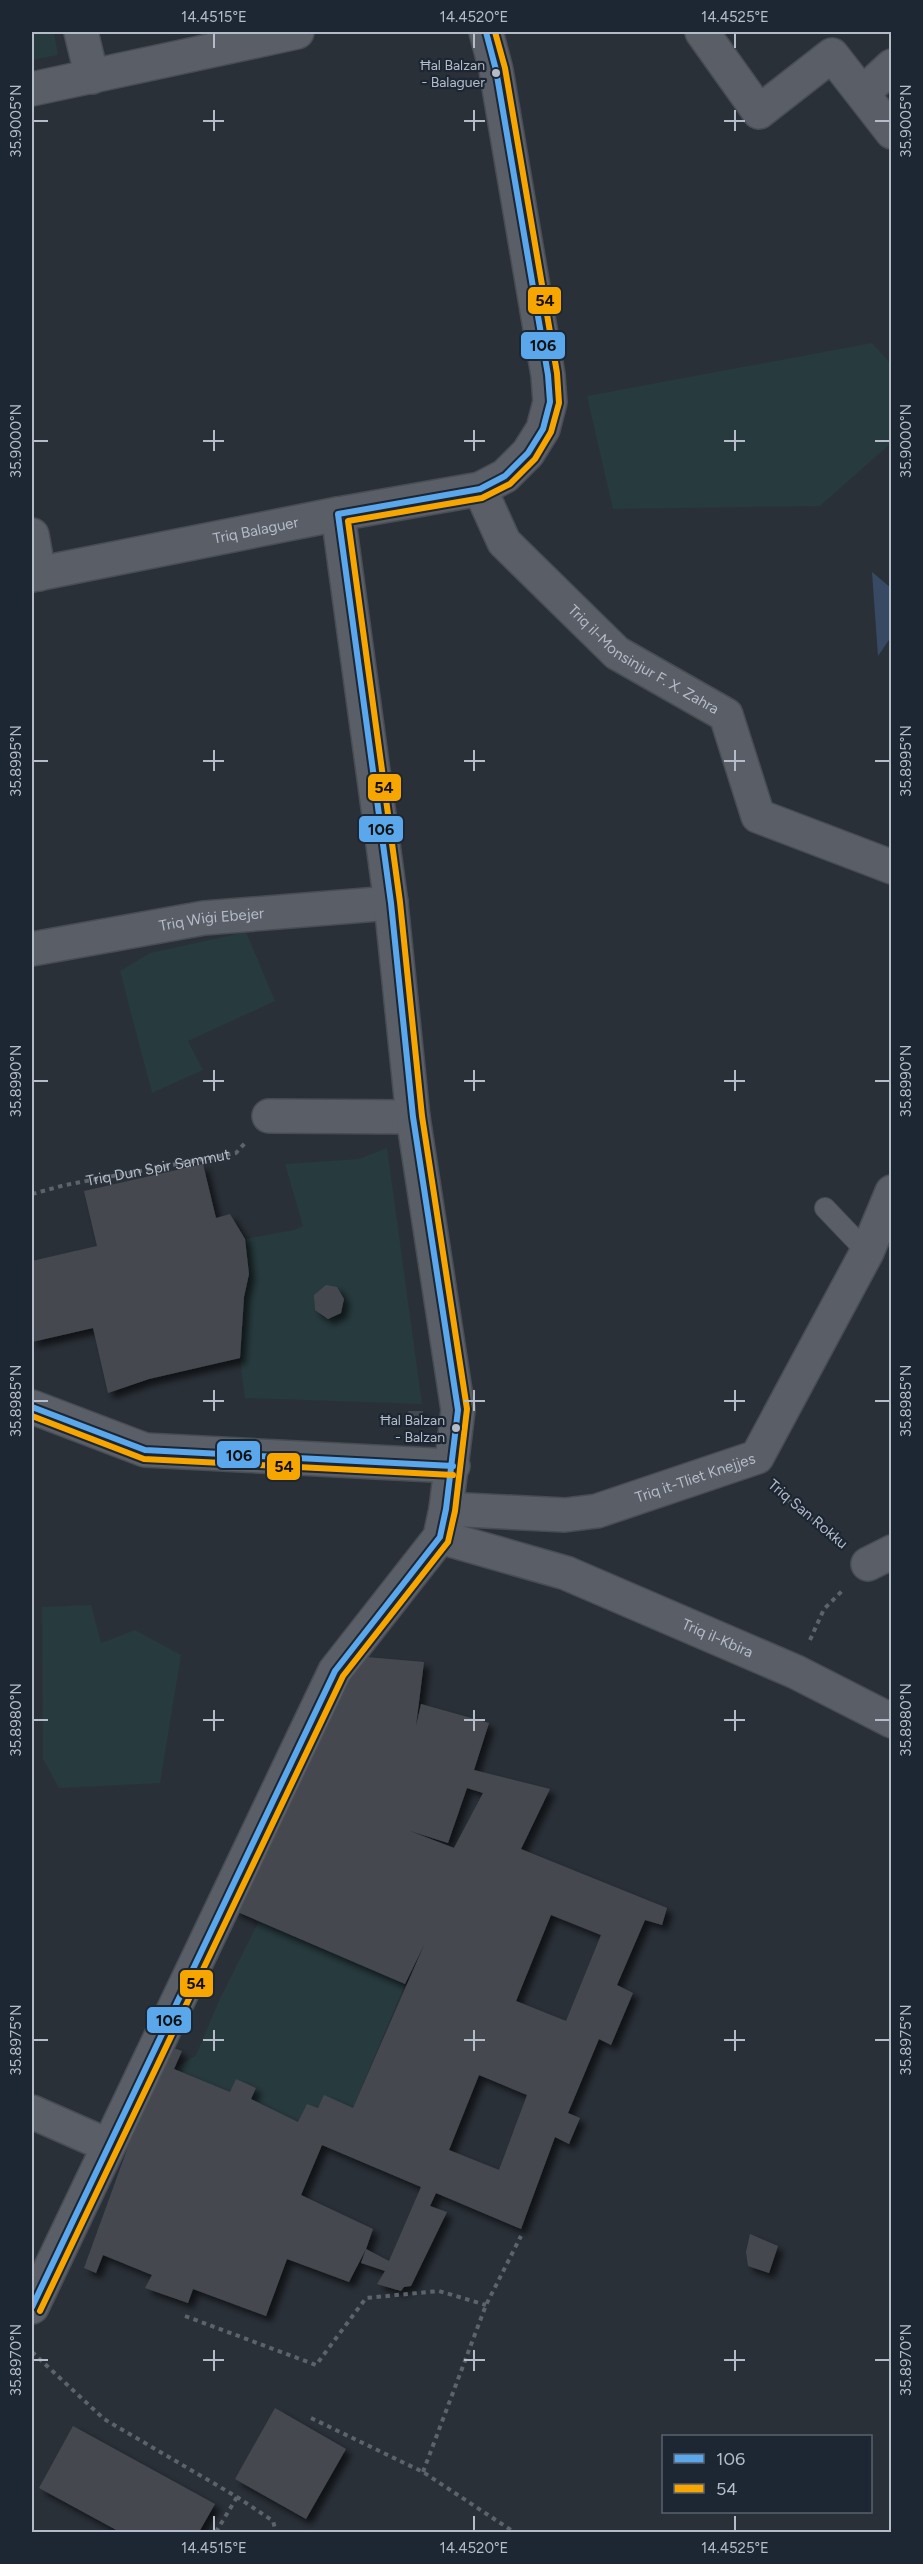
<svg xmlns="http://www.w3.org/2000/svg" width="923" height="2564" font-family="Figtree,sans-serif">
	<defs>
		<filter id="shadow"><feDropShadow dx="5.5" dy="5.5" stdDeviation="3" flood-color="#0009"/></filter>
	</defs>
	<rect width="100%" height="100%" fill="#2a3038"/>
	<path fill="#273a3e" d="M32,32h22l4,23 -26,5z
		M872,343l19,21v79l-71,63 -207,3 -26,-113z
		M246,932l29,69 -87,40 15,29 -51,23 -32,-122 30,-18z
		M387,1148l35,256 -177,-6 -5,-40 4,-61 5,-23 -4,-35 49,-9 9,-4 -18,-62 74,-5z
		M91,1605l10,38 34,-13 46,25 -21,128 -101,5 -16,-29 -1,-152z
		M259,1921l146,63 -52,124h-35l-11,-4 -9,18 -47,-23 5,-11 -20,-9 -6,13 -56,-23 22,-14 22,-52z"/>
	<path fill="#384963" d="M872,572l19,16v49l-13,19z"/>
	<path fill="#444950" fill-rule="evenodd" filter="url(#shadow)" d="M203,1164l13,54 14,-4 15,25 4,35 -5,23 -4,61 -91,21 -41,14 -15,-65 -61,14v-81l65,-15 -13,-55z
		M326,1285l11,2 7,12 -3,14 -13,6 -13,-9 -1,-15z
		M408,1411h15v6l-14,1z
		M366,1657l58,5 -8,64 5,-22 68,19 -15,47 76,19 -29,60 146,59 -5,17 -17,-5 -28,65 16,8 -22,52 -12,-6 -31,74 12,5 -11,26 -14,-7 -34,92 -85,-36 -6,13 17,6 -36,74 -7,1 -3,4 -24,-7 8,-13 -24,-8 5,-14 23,12 32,-74 -99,-42 -21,50 72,34 -7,20 -17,33 -62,-23 -21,57 -73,-27 -5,14 -43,-15 7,-13 -49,-20 -7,18 -12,-5 81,-223 17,6 -8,18 56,23 6,-13 20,9 -5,11 47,23 9,-18 11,4 6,-13 29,13 72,-165 -20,41 -172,-74 82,-182zM467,1788l16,5 -29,55 -44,-17 38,12zM551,1915l50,20 -35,86 -50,-20zM479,2075l48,20 -28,75 -50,-20z
		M750,2234l28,12 -9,27 -21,-7 -2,-14z
		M275,2408l71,41 -40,70 -71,-40z
		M73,2426l142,78 -16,28h-79l-81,-44z"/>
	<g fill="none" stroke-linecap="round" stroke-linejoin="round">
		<defs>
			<path id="lane" d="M825,1208l42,44"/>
			<g id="street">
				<path d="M81,32l11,45"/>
				<path d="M702,32l57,80 73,-57 60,77"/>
				<path d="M32,89l265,-57"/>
				<path d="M863,93l29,-27"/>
				<path id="s2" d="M480,489l24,53 113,111 109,62 32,101 134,51"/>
				<path d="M32,535l7,39"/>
				<path id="s3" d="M32,575l306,-61 142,-25 25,-13 23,-23 15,-24 7,-27 -2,-27 -52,-305 -10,-38"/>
				<path id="s4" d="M32,949l172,-31 187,-15"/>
				<path d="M269,1116l144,1"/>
				<path d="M32,1407l113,43 308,16"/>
				<path id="s5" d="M446,1509l119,6 32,-4 160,-54 110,-205 25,-60"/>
				<path id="s6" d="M440,1537l126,36 230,99 96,49"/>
				<path d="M868,1564l24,-12"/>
				<path d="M32,2112l75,33"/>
				<path d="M32,2307l303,-636 105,-134 6,-28 12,-99 -45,-293 -22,-214 -53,-389"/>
			</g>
		</defs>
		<use href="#lane" stroke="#484c53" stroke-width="22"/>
		<use href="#street" stroke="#484c53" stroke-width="36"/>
		<g stroke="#5d636a" stroke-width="4" stroke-dasharray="4.5 4.5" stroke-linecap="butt">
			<path id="s1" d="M32,1194l33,-9 171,-32 9,-10"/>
			<path d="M774,1489l67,53"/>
			<path d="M810,1640l14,-31 19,-19"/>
			<path d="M185,2316l131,49 50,-67 73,-7 47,14"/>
			<path d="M32,2352l72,67 133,78 36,24 3,11"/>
			<path d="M311,2418l112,54 91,60"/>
			<path d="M423,2472l63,-167 35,-69"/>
			<path d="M216,2532l21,-35"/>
		</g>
		<use href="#lane" stroke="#5a5e66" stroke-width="20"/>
		<use href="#street" stroke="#5a5e66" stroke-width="33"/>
		<defs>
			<path id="bus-1" d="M338,514l142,-25 25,-13 23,-23 15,-24 7,-27 -2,-27 -52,-305 -10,-38
				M32,1407l113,43 308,16
				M32,2307l303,-636 105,-134 6,-28 12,-99 -45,-293 -22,-214 -53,-389"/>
			<path id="bus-2" d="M32,1416l112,43 309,16
				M40,2311l303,-635 105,-134 7,-31 12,-102 -45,-293 -22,-214 -52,-381 134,-23 28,-14 25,-25 16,-27 8,-29 -2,-30 -52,-305 -10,-36"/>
		</defs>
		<use href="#bus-1" stroke="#1d2633" stroke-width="10"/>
		<use href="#bus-2" stroke="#1d2633" stroke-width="10"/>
		<use href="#bus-1" stroke="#5aa8eb" stroke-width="6"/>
		<use href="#bus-2" stroke="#f7a600" stroke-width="6"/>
	</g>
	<path fill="none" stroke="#b4bcc9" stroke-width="2" d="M214,33v15M474,33v15M735,33v15M214,110v21M474,110v21M735,110v21M33,121h15M203,121h21M464,121h21M724,121h21M875,121h15M214,430v21M474,430v21M735,430v21M33,441h15M203,441h21M464,441h21M724,441h21M875,441h15M214,750v21M474,750v21M735,750v21M33,761h15M203,761h21M464,761h21M724,761h21M875,761h15M214,1070v21M474,1070v21M735,1070v21M33,1081h15M203,1081h21M464,1081h21M724,1081h21M875,1081h15M214,1390v21M474,1390v21M735,1390v21M33,1401h15M203,1401h21M464,1401h21M724,1401h21M875,1401h15M214,1710v21M474,1710v21M735,1710v21M33,1720h15M203,1720h21M464,1720h21M724,1720h21M875,1720h15M214,2030v21M474,2030v21M735,2030v21M33,2040h15M203,2040h21M464,2040h21M724,2040h21M875,2040h15M214,2350v21M474,2350v21M735,2350v21M33,2360h15M203,2360h21M464,2360h21M724,2360h21M875,2360h15M214,2516v15M474,2516v15M735,2516v15"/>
	<g fill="#b4bcc9" stroke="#1d2633" stroke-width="2">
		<circle cx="496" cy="73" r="5"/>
		<circle cx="456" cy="1428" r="5"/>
	</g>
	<g text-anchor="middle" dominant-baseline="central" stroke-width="4.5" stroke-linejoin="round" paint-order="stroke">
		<g font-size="14" fill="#b4bcc9" stroke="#1d2633" text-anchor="end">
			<text x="485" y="65">Ħal Balzan<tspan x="485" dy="17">- Balaguer</tspan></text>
			<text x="445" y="1420">Ħal Balzan<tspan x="445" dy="17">- Balzan</tspan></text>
		</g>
		<g font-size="15" fill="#b4bcc9" stroke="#1d2633">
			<text stroke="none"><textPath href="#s3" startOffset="228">Triq Balaguer</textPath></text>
			<text stroke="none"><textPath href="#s2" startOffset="242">Triq il-Monsinjur F. X. Zahra</textPath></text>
			<text stroke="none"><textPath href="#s4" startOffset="182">Triq Wiġi Ebejer</textPath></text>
			<text stroke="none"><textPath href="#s1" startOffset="129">Triq Dun Spir Sammut</textPath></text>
			<text stroke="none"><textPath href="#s5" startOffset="255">Triq it-Tliet Knejjes</textPath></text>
			<text transform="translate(808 1514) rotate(40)">Triq San Rokku</text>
			<text stroke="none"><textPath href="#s6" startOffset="296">Triq il-Kbira</textPath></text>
		</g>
	</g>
	<g stroke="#1d2633" stroke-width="2">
		<rect x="527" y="286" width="35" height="29" rx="6" fill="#f7a600"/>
		<rect x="520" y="331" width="46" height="29" rx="6" fill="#5aa8eb"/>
		<rect x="367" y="773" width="35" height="29" rx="6" fill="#f7a600"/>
		<rect x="358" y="815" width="46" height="28" rx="6" fill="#5aa8eb"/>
		<rect x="216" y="1440" width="45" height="29" rx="6" fill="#5aa8eb"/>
		<rect x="266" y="1452" width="35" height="29" rx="6" fill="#f7a600"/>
		<rect x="179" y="1969" width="35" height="29" rx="6" fill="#f7a600"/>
		<rect x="146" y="2006" width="46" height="28" rx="6" fill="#5aa8eb"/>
	</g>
	<g font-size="16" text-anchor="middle" font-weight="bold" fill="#111">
		<text x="545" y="306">54</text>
		<text x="543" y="351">106</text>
		<text x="384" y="793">54</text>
		<text x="381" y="835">106</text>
		<text x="239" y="1461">106</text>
		<text x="284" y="1472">54</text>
		<text x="196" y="1989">54</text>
		<text x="169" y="2026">106</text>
	</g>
	<rect width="923" height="2564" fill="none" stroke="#1d2633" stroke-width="66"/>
	<rect x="662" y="2435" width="210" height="78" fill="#1d2633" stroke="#59626f" stroke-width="1.5"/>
	<rect x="674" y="2454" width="30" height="9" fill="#5aa8eb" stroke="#59626f" stroke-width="1.5"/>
	<text x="716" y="2465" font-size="18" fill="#b4bcc9">106</text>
	<rect x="674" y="2484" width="30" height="9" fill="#f7a600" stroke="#59626f" stroke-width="1.5"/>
	<text x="716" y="2495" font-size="18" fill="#b4bcc9">54</text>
	<rect x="33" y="33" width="857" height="2498" fill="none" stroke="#b4bcc9" stroke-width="2"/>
	<g font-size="15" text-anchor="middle" fill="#b4bcc9">
		<text x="214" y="22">14.4515°E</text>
		<text x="474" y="22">14.4520°E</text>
		<text x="735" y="22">14.4525°E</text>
		<text transform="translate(16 121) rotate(-90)" y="5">35.9005°N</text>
		<text transform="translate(906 121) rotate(-90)" y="5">35.9005°N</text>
		<text transform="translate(16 441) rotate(-90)" y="5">35.9000°N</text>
		<text transform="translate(906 441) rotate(-90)" y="5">35.9000°N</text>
		<text transform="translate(16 761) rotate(-90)" y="5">35.8995°N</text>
		<text transform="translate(906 761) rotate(-90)" y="5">35.8995°N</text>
		<text transform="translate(16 1081) rotate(-90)" y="5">35.8990°N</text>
		<text transform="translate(906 1081) rotate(-90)" y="5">35.8990°N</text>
		<text transform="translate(16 1401) rotate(-90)" y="5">35.8985°N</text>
		<text transform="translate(906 1401) rotate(-90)" y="5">35.8985°N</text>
		<text transform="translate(16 1720) rotate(-90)" y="5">35.8980°N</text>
		<text transform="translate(906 1720) rotate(-90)" y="5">35.8980°N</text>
		<text transform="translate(16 2040) rotate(-90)" y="5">35.8975°N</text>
		<text transform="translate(906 2040) rotate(-90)" y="5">35.8975°N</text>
		<text transform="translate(16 2360) rotate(-90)" y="5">35.8970°N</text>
		<text transform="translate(906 2360) rotate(-90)" y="5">35.8970°N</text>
		<text x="214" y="2553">14.4515°E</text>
		<text x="474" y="2553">14.4520°E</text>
		<text x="735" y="2553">14.4525°E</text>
	</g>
</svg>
